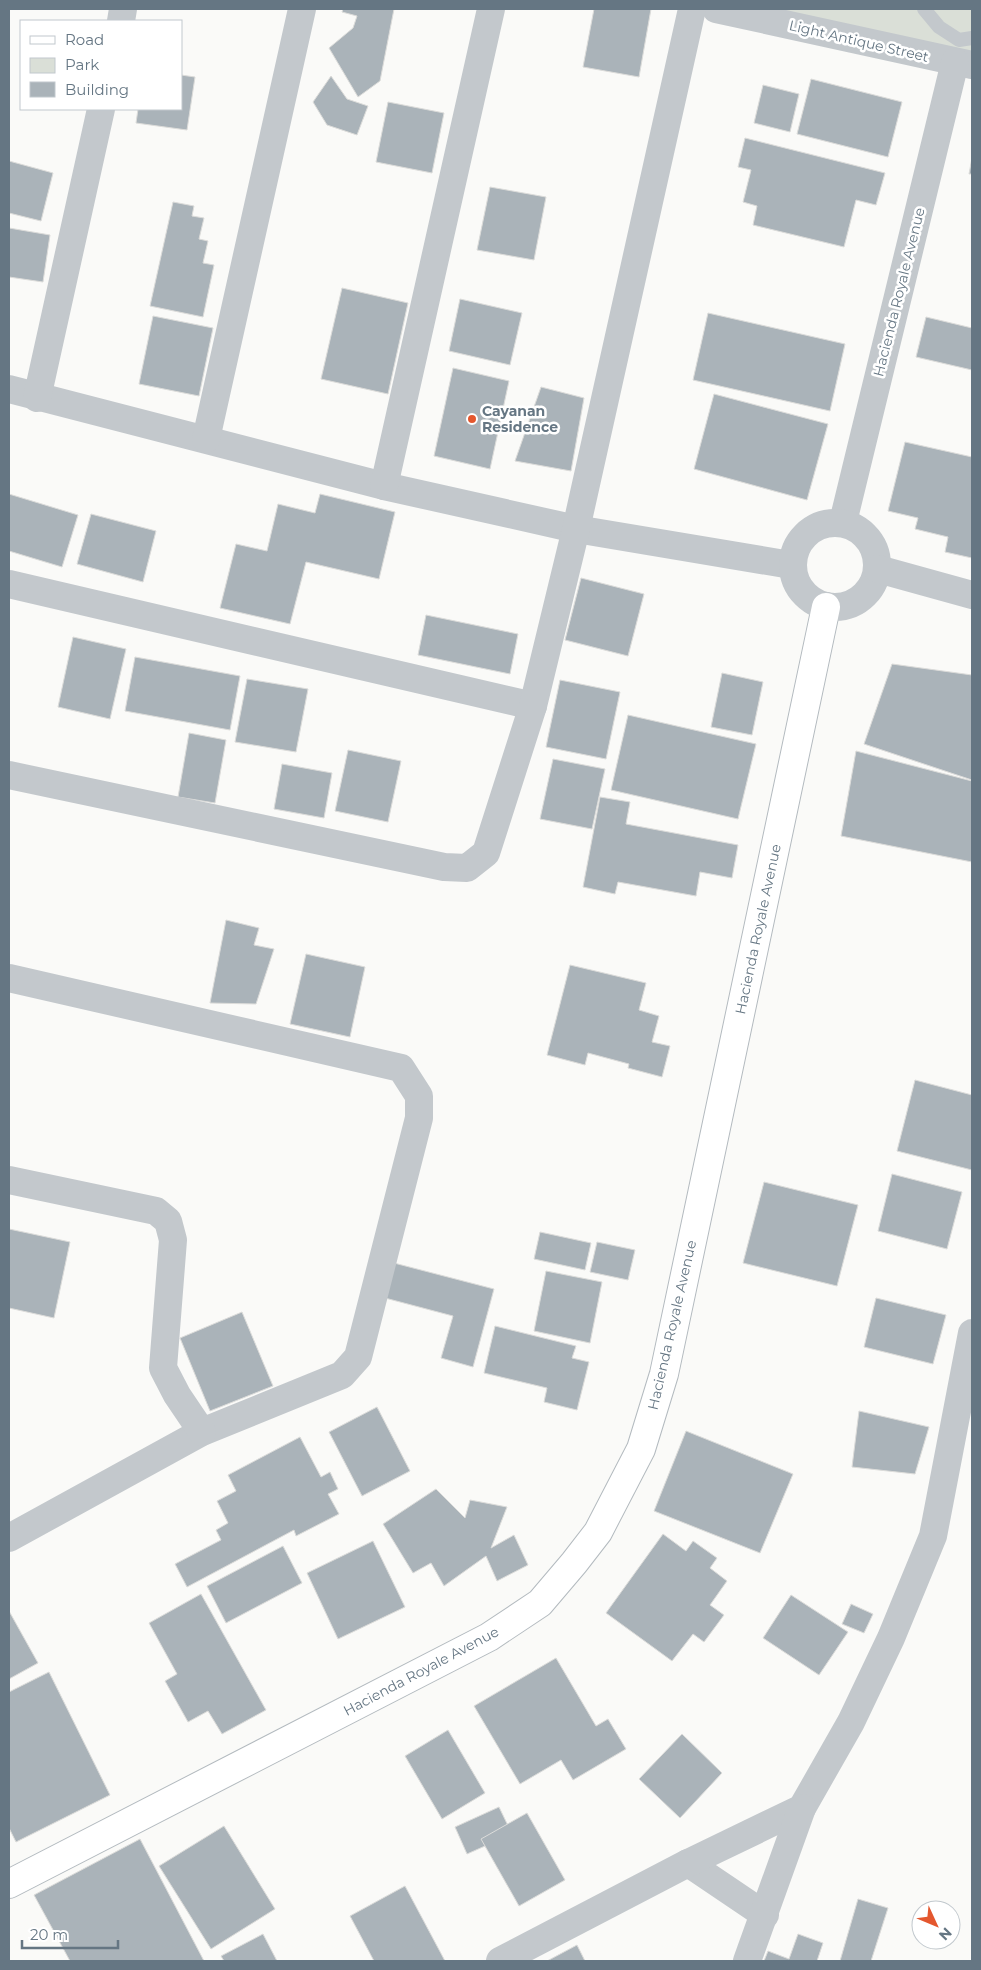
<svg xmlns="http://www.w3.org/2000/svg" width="981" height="1970" font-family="Montserrat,sans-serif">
	<rect width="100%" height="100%" fill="#fafaf8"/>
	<polygon fill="#dadfd7" points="700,9 972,9 972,69"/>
	<g fill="#aab3b9" stroke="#dcdcda">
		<polygon points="343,9 394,9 380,81 358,97 329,48 353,28 357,16 342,12"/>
		<polygon points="594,9 651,9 639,77 583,67"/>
		<polygon points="181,75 195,77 187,130 136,123 138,109 181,109"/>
		<polygon points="331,76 347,99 368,106 357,135 327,125 313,102"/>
		<polygon points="811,79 902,102 888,157 797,134"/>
		<polygon points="763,85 799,94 790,132 754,123"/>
		<polygon points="388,102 444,113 432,173 376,162"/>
		<polygon points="745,138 885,173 876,205 856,200 844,247 753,225 757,206 743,202 751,170 738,167"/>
		<polygon points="972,158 972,174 969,174"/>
		<polygon points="9,161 53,173 41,221 9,213"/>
		<polygon points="490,187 546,197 534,260 477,250"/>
		<polygon points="173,202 194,206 192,216 204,218 199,239 208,241 203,263 214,265 203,317 150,306"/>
		<polygon points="9,228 50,235 43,282 9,277"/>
		<polygon points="342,288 408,303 388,394 321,379"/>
		<polygon points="460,299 522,313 510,365 449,351"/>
		<polygon points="708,313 845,344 830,411 693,380"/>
		<polygon points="153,316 213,328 199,396 139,384"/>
		<polygon points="926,317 972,328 972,370 916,357"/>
		<polygon points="453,368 509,381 490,469 434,456"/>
		<polygon points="541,387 584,398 571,471 515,461"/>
		<polygon points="714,394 828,424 807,500 694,469"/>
		<polygon points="905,442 972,457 972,558 945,552 948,537 915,529 918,518 888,511"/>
		<polygon points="9,494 78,515 62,567 9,551"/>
		<polygon points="320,494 395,512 379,579 306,562 290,624 220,608 236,544 267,551 278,504 315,513"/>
		<polygon points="91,514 156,531 143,582 77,564"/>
		<polygon points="581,578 644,594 628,656 565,640"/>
		<polygon points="426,615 518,634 510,674 418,655"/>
		<polygon points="73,637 126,649 110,719 58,707"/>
		<polygon points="135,657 240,676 230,730 125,711"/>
		<polygon points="892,664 972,675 972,780 864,744"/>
		<polygon points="722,673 763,682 752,735 711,727"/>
		<polygon points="247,679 308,689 296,752 235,742"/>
		<polygon points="560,680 620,692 606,759 546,747"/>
		<polygon points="628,715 756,744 738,819 611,790"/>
		<polygon points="189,733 226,740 215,803 178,797"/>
		<polygon points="348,750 401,761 388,822 335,811"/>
		<polygon points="856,751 972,781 972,862 841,836"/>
		<polygon points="553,759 605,769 592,829 540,819"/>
		<polygon points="282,764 332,773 324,818 274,809"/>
		<polygon points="600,797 630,802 626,824 738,845 732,878 700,872 696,896 618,882 615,894 583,887"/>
		<polygon points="226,920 259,928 254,945 274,949 256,1004 210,1003"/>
		<polygon points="306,954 365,967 350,1037 290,1024"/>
		<polygon points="570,965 646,983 639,1010 659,1016 652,1042 670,1046 662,1077 628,1068 629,1064 588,1053 585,1065 547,1055"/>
		<polygon points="915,1080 972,1095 972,1170 897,1151"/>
		<polygon points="892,1174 962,1192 947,1249 878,1231"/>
		<polygon points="764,1182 858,1205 837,1286 743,1263"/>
		<polygon points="9,1229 70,1242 54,1318 9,1308"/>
		<polygon points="540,1232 591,1243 585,1270 534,1259"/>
		<polygon points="597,1242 635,1250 628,1280 590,1272"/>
		<polygon points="394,1263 494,1289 473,1367 441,1358 453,1316 385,1298"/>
		<polygon points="546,1271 602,1282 590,1343 534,1331"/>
		<polygon points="876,1298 946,1315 933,1364 864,1347"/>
		<polygon points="242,1312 273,1386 210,1411 180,1338"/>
		<polygon points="495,1326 576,1346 572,1358 589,1362 577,1410 544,1402 547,1388 484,1373"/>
		<polygon points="377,1407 410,1471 362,1496 329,1432"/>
		<polygon points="859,1411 929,1427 915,1474 852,1467"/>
		<polygon points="686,1431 793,1474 760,1553 654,1511"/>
		<polygon points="300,1437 321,1477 330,1472 338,1489 328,1494 339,1514 296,1536 294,1530 187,1587 175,1564 221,1540 216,1530 228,1523 217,1501 236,1491 228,1475"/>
		<polygon points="436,1489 465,1518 470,1500 507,1507 491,1548 514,1535 528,1565 497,1581 486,1556 444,1586 431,1563 413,1573 383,1524"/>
		<polygon points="663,1534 686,1551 693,1541 717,1558 710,1568 727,1581 710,1605 724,1615 704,1642 693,1634 672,1661 606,1613"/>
		<polygon points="373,1541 405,1607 338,1639 307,1573"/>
		<polygon points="283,1546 302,1583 226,1623 207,1586"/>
		<polygon points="201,1594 266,1710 222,1734 208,1711 188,1722 165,1681 177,1674 149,1623"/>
		<polygon points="791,1595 848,1632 819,1675 763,1638"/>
		<polygon points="851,1604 873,1614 864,1633 842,1624"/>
		<polygon points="9,1611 38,1663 9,1679"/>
		<polygon points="556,1658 596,1726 608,1719 626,1749 573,1780 561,1760 520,1784 474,1706"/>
		<polygon points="49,1672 110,1795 16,1842 9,1828 9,1692"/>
		<polygon points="448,1730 485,1793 442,1819 405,1756"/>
		<polygon points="682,1734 722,1773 680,1818 639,1779"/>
		<polygon points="499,1807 512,1834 467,1854 455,1827"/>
		<polygon points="527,1813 565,1880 519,1906 481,1839"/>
		<polygon points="224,1826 275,1909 211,1949 159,1866"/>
		<polygon points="140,1839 204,1961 70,1961 34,1895"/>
		<polygon points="405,1886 445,1961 374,1961 350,1916"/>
		<polygon points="858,1899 888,1908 871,1961 840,1961"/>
		<polygon points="263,1934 277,1961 224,1961 221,1956"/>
		<polygon points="798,1934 823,1943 817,1961 764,1961 768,1951 789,1959"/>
		<polygon points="577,1945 585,1961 547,1961"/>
	</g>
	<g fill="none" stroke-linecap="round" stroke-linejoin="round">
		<g stroke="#b3babf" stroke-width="30">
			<polyline id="secondary" points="9,1884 489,1637 540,1603 574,1563 598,1532 641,1449 664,1374 826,607"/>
		</g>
		<polyline stroke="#c3c8cc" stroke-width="14" points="924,9 939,27 959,40 972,38"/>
		<g stroke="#c3c8cc" stroke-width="28">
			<polyline points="716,9 972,65"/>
			<polyline points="121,21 123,9"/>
			<polyline points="9,389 384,486 576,529 791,565"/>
			<polyline points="37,398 101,109"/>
			<polyline points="206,439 302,9"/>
			<polyline points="384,486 491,9"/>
			<polyline points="843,522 955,62"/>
			<circle cx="835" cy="565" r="42"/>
			<polyline points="878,569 972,595"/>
			<polyline points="9,584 533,706"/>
			<polyline points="9,775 444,867 467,868 486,853 533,706 576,529 692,9"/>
			<polyline points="9,978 401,1068 419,1096 419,1118 358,1357 342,1375 202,1432 9,1538"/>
			<polyline points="9,1180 156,1211 168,1221 173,1240 163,1368 177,1395 202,1432"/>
			<polyline points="688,1863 765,1915"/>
			<polyline points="500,1961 688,1863 802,1808 851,1722 891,1638 933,1536 972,1333"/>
			<polyline points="747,1961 802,1808"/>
		</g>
		<use href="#secondary" stroke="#fff" stroke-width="28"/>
	</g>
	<circle fill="#e4572e" stroke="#fff" stroke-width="2" cx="472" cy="419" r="5"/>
	<g text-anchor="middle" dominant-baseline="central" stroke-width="5" stroke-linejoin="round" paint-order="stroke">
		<g font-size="14" fill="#657683" stroke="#fff">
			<text transform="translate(859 41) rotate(13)">Light Antique Street</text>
			<text transform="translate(899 292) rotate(-76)">Hacienda Royale Avenue</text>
			<text transform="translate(758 929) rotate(-78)">Hacienda Royale Avenue</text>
			<text transform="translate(672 1325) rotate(-77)">Hacienda Royale Avenue</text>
			<text transform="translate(421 1671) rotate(-28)">Hacienda Royale Avenue</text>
		</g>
		<g font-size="14" font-weight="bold" fill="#657683" stroke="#fff" text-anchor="start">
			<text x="482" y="411">Cayanan<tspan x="482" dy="16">Residence</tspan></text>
		</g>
	</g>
	<rect width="981" height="1970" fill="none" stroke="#657683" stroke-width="20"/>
	<rect x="20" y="20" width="162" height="90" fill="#ffffff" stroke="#c1c8cd"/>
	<rect x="30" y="36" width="25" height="8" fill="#ffffff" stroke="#c1c8cd"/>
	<text x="65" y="45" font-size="15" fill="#657683">Road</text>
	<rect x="30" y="58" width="25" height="15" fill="#dadfd7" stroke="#c1c8cd"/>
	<text x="65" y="70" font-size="15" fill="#657683">Park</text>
	<rect x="30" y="82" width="25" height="15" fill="#aab3b9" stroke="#c1c8cd"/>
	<text x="65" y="95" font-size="15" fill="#657683">Building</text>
	<g transform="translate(936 1925) rotate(134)"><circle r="24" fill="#ffffff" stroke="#c1c8cd"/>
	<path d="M0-4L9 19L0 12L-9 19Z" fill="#e4572e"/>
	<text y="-8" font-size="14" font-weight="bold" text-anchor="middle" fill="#657683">N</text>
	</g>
	<path d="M22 1940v8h96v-8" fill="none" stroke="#657683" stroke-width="2.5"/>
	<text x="30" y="1940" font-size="15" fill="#657683" stroke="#ffffff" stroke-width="4" paint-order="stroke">20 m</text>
</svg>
